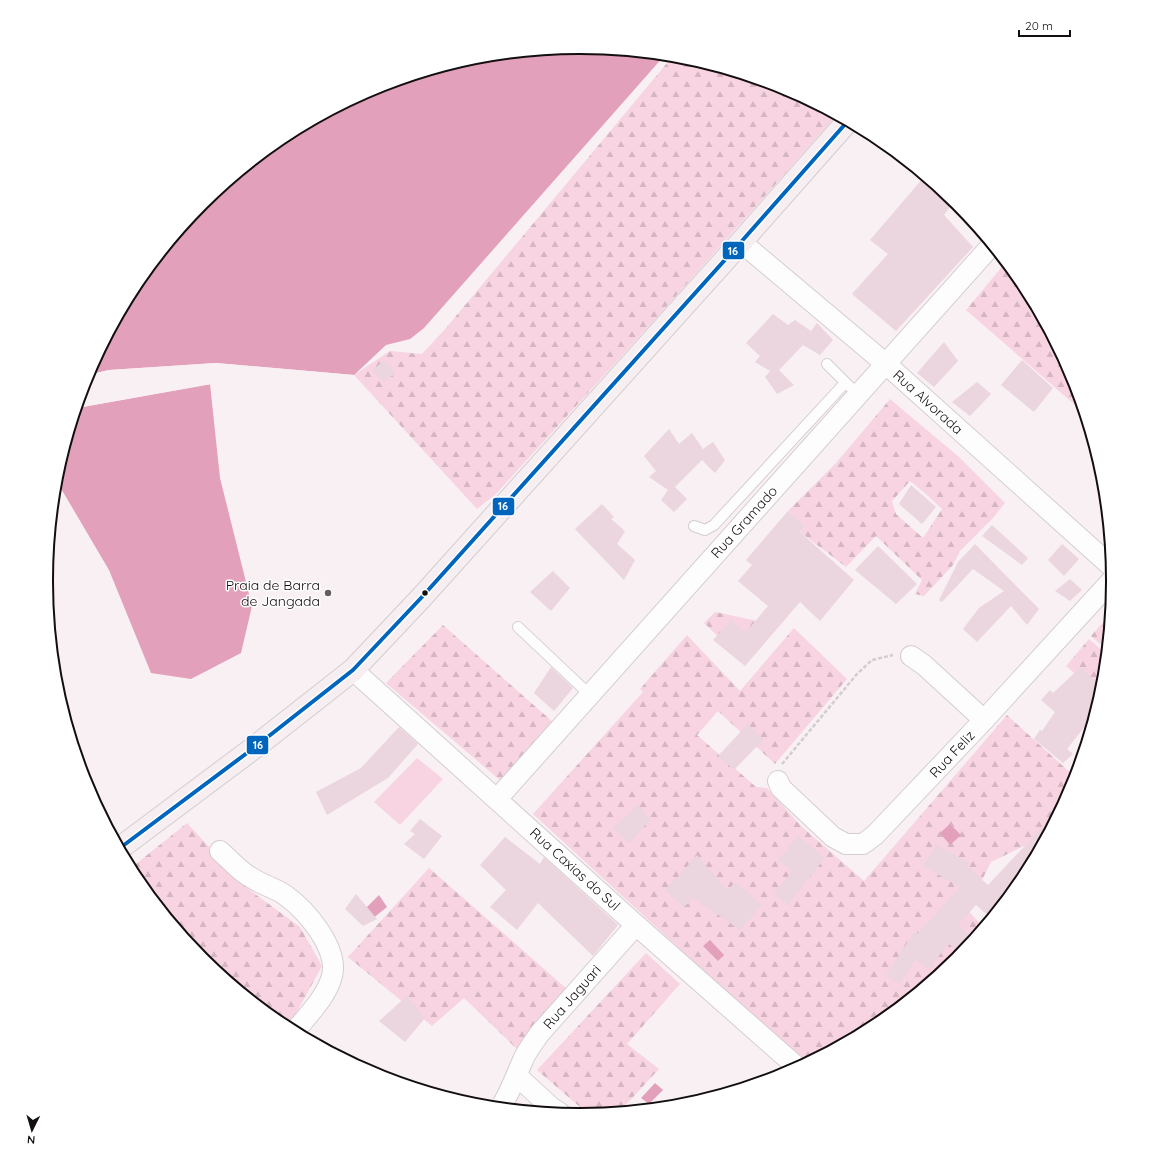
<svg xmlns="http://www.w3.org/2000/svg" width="1159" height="1162" font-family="Quicksand,sans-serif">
	<defs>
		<pattern id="forest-firs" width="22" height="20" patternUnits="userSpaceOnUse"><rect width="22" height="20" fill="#f8d4e2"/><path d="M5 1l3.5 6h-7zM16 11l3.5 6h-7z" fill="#d4b5c1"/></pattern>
	</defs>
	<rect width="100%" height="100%" fill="#f9f0f3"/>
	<polygon fill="#f8d4e2" points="417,758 443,779 400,825 374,802"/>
	<g fill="url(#forest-firs)" fill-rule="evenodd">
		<polygon points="672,57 684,58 784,88 836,116 658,316 496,494 477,509 354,375 390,351 422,354 446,328"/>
		<polygon points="1005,263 1023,285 1072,377 1083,412 966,310"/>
		<path d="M 890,399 L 959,457 L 1005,503 L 993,518 L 960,551 L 953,565 L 924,596 L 915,594 L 922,580 L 876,536 L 846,567 L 800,532 L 805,526 L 788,511 L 836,463 ZM 910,481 L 927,495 L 942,509 L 923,538 L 896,514 L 892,501 Z"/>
		<polygon points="715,612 758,621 743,645 723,641 704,623"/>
		<polygon points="1110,614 1106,649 1091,636"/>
		<polygon points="443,625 554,723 501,781 386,683"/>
		<polygon points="794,628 847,679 775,764 718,711 697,735 756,787 767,788 801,826 864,881 1007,715 1075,777 1072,785 1036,853 1026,845 991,862 974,896 964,906 983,927 957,958 876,1025 804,1063 533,814 643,692 640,689 687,635 740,691"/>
		<polygon points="1089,639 1106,654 1103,685 1100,695 1066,666"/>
		<polygon points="187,823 247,888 300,927 322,966 293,1019 287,1026 202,958 136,877 131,868"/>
		<polygon points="429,868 568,990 520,1052 464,998 432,1026 348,957"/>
		<polygon points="646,953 680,984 627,1044 659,1069 621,1110 588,1114 537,1070"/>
	</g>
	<g fill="#e2a0bb">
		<polygon points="580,48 664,56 424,328 410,339 386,345 354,375 216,363 109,370 88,375 136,284 202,204 283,137 376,88 476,58"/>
		<polygon points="210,384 220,478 252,606 241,653 191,679 151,673 109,570 56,480 77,408"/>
		<polygon points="950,824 961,835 950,845 940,833"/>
		<polygon points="379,895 387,907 372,919 364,910"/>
		<polygon points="710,940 724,955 718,961 703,946"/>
		<polygon points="655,1083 663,1090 649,1104 641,1098"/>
	</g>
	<g fill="#f9f0f3">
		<polygon points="216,363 354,375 341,375 216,365 110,372 87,377 88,375 109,370"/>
		<polygon points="209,382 212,384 77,408 78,406"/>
	</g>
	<g fill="#ebd5de">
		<polygon points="924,177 954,201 944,215 973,247 896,331 852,294 888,254 870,240"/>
		<polygon points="773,314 788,325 795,320 811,331 817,323 833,340 820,355 803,345 779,370 794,385 777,394 765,377 770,371 755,362 760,356 746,343"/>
		<polygon points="944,342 958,361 934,387 917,373"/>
		<polygon points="1022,360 1053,388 1034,412 1001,385"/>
		<polygon points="384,361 396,373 383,382 372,370"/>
		<polygon points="977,382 991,394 970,416 952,402"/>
		<polygon points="669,429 679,444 692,433 703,449 713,442 725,460 715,473 702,460 675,487 687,499 674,512 661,500 668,490 649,477 656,471 644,456"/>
		<polygon points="911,485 936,507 922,524 899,504"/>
		<polygon points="602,504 614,517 611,519 625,531 617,544 635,560 624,580 575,529"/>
		<polygon points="788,511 805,526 800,532 854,580 820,621 800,602 745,666 713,640 731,620 746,632 768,606 738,581 752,565 746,560"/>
		<polygon points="992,525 1028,558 1022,565 982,536"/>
		<polygon points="975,544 1039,609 1027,625 1011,606 977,642 963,629 979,608 1004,591 973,569 942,602 939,600 958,562"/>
		<polygon points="1062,544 1079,559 1064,576 1048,560"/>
		<polygon points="878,546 917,584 896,604 855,570"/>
		<polygon points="553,571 570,588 551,611 530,592"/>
		<polygon points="1070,579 1082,590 1070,601 1055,591"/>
		<polygon points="551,667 573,688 554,711 534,693"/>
		<polygon points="1081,667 1102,689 1093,716 1067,749 1073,754 1063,763 1034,739 1040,730 1042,731 1055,712 1041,700 1050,690 1053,693"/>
		<polygon points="748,724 764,739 734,770 718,756"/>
		<polygon points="399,727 418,744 388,778 327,815 316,792 361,768"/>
		<polygon points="638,805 651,819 629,843 613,828"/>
		<polygon points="420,819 442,836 424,859 404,844 415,834 410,831"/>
		<polygon points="1048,821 1052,823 1023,878 990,917 976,905 958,925 973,938 960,954 948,943 930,969 915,960 899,984 886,975 914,932 917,934 960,887 923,866 936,844 969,863 967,866 988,885"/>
		<polygon points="798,836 825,858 788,905 774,894 792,871 778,860"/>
		<polygon points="505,837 540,864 544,857 618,925 593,956 538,903 517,930 490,907 506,890 480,865"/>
		<polygon points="697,855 727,890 736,882 762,905 740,930 694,898 684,907 665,891"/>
		<polygon points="356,894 377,919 363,926 345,909"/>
		<polygon points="407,996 425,1018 405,1042 379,1021"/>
	</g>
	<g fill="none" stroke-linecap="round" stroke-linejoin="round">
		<g stroke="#d4cdd0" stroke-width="12">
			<g id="lane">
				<polyline points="827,364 850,387"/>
				<polyline points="694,526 705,530 714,525 845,383"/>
				<polyline points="518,627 590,695"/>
			</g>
		</g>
		<g stroke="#d4cdd0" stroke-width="22">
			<g id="street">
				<polyline points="741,242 886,364 1112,567"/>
				<polyline points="911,656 924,665 984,720"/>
				<polyline points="353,670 636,925 797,1067"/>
				<polyline points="778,781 781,788 833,837 846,844 863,844 875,835 984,720 1113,579"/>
				<polyline points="497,799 991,246"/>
				<path d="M 220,851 C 228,858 235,866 243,872 C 248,876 255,880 261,883 C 269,887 278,890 285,895 C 306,910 339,948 332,976 C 327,996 308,1015 295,1031"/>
				<polyline points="517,1076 552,1108 560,1113"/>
				<path d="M 501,1107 C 510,1092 516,1076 523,1060 C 527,1050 534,1042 540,1033 L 636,925"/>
			</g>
		</g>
		<g stroke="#d2ced0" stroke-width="24">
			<polyline id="primary" points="120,848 255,747 353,670 421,598 741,242 847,122"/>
		</g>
		<polyline stroke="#d1cecf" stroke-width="2.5" stroke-dasharray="4 2" stroke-linecap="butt" points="782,764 857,674 872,660 893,655"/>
		<use href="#lane" stroke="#fefdfd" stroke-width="10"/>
		<use href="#street" stroke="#fefdfd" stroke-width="20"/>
		<use href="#primary" stroke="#f6eef1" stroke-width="22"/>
		<g stroke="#fff" stroke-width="7">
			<polyline id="bus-1" points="120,848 255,747 353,670 421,598 741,242 847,122"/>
		</g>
		<use href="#bus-1" stroke="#0065bd" stroke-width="4"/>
	</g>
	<circle fill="#645d5f" stroke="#fff" stroke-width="1.5" cx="328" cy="593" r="4"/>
	<circle fill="#130e0f" stroke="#fff" stroke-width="1.5" cx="425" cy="593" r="3.5"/>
	<g text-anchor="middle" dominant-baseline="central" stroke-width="3" stroke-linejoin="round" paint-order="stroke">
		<g font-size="14" fill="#130e0f" stroke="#fff">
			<text transform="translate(928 402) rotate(42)">Rua Alvorada</text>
			<text transform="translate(744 522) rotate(-48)">Rua Gramado</text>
			<text transform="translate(952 754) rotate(-47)">Rua Feliz</text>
			<text transform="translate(575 869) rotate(42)">Rua Caxias do Sul</text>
			<text transform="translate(572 997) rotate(-49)">Rua Jaguari</text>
		</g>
		<g font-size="14" fill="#130e0f" stroke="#fff" text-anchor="end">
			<text x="320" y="585">Praia de Barra<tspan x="320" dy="16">de Jangada</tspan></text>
		</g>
	</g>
	<path d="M0 0H1159V1162H0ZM579 54H580A526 526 0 0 1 1106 580V582A526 526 0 0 1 580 1108H579A526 526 0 0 1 53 582V580A526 526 0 0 1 579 54Z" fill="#fff" fill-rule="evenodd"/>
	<path fill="none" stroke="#130e0f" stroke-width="2" d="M579 54H580A526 526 0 0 1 1106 580V582A526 526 0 0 1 580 1108H579A526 526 0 0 1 53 582V580A526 526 0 0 1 579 54Z"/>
	<g stroke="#fff" stroke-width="1.5">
		<rect x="722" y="241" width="23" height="19" rx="4" fill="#0065bd"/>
		<rect x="492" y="497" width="23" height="19" rx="4" fill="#0065bd"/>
		<rect x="246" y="735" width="23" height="20" rx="4" fill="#0065bd"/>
	</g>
	<g font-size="11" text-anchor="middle" font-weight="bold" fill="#fff">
		<text x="733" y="255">16</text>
		<text x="503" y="510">16</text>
		<text x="258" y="749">16</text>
	</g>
	<g transform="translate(32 1130) rotate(185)" stroke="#ffffff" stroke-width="3" paint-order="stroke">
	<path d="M0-3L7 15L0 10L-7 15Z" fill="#130e0f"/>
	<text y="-6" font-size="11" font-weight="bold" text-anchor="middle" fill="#130e0f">N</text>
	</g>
	<path d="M1019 30v6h51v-6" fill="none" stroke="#130e0f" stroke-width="2"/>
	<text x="1025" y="30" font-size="12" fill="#130e0f" stroke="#ffffff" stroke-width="3" paint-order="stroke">20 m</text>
</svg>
